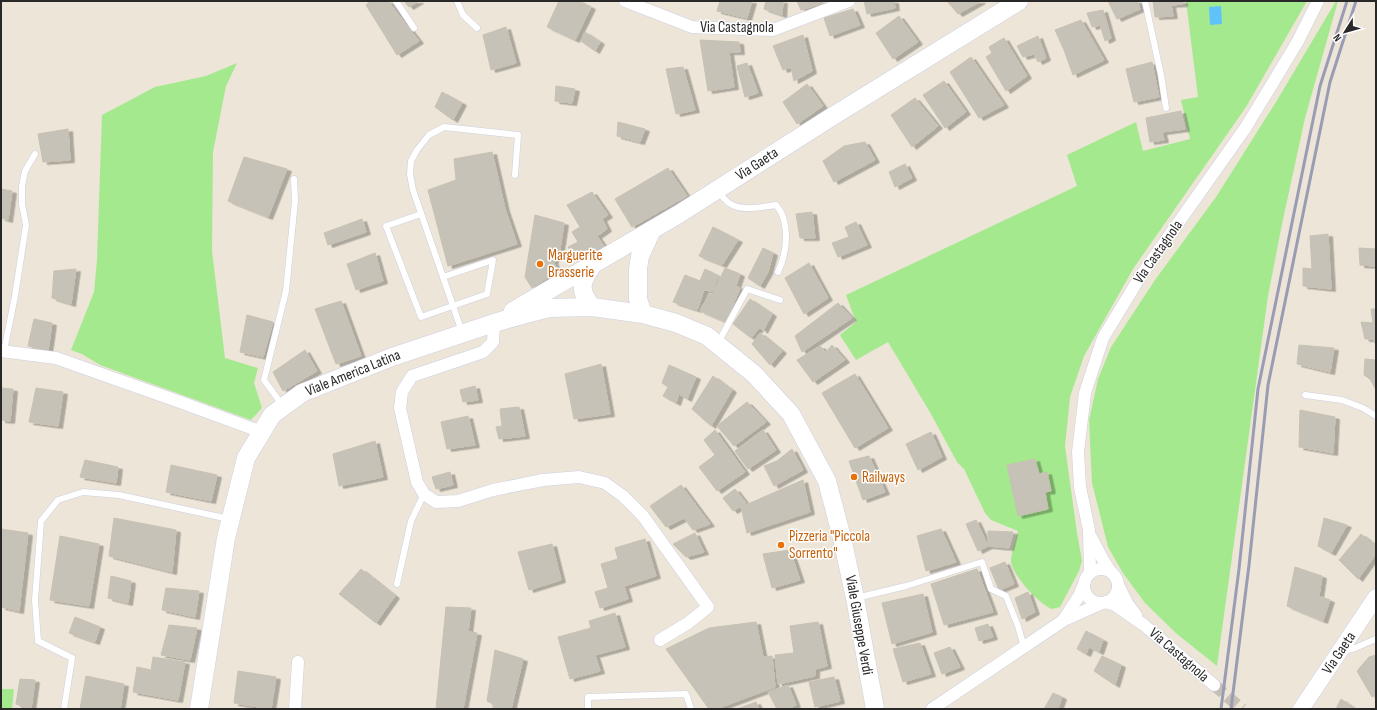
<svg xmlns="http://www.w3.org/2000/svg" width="1377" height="710" font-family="'Sofia Sans Condensed',sans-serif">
	<defs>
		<filter id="shadow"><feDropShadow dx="4.5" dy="2.5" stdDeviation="0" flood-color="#0004"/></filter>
	</defs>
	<rect width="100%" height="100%" fill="#ece5d8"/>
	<g fill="#a5e98e">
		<path d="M 1186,1 L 1307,1 L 1246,107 L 1133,269 L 1084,356 L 1070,397 L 1065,446 L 1077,533 L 1082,561 L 1079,571 L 1060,607 L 1052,609 C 1039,604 1012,575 1011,561 C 1011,553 1016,539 1018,531 L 991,520 L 985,513 L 964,469 L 957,462 L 931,414 L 888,342 L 856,360 L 840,335 L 856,322 L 846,295 L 1077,186 L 1067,155 L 1136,122 L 1143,151 L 1190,139 L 1181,100 L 1198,97 Z"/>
		<polygon points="1336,1 1338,1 1305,118 1282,224 1268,296 1217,666 1177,634 1145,603 1123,573 1108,547 1092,483 1089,420 1098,379 1111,347 1155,280 1216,197 1276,102"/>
		<polygon points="237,63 226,86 213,152 212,251 225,358 258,368 254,383 262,408 251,420 100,365 82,354 71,350 94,292 97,260 102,115 155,87 206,76"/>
		<polygon points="1,689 14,689 12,709 1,709"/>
	</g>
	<polygon fill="#5fc2f9" points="1221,6 1222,24 1210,25 1209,7"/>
	<g fill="#c7c2b8" stroke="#c7c1b2" filter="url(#shadow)">
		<polygon points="370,1 388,1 419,41 397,55 366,5"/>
		<polygon points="404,1 419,1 409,7"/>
		<polygon points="559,1 579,1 591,7 575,40 547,27"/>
		<polygon points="720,1 752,1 747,18 717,11"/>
		<polygon points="766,1 783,1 782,15 764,9"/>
		<polygon points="797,1 822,1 823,3 801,10"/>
		<polygon points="864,1 894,1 895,8 867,14"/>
		<polygon points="947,1 981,1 958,14"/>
		<polygon points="1108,1 1137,1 1140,9 1117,19"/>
		<polygon points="1153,1 1183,1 1183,4 1171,5 1173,16 1155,17"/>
		<polygon points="853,9 860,25 830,36 824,18"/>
		<polygon points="1103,10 1111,38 1105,41 1100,25 1092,27 1087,13"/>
		<polygon points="899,16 918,42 893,59 876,33"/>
		<polygon points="1081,20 1104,60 1073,75 1064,50 1055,30"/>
		<polygon points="506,27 516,63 491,70 483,35"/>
		<polygon points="585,32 600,42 595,51 581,41"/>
		<polygon points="803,35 812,71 794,81 791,67 783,70 773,46"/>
		<polygon points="1038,36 1046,58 1038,62 1034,54 1023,57 1017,46"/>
		<polygon points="1004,38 1027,76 1006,91 986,57 992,53 989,47"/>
		<polygon points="700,40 739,42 740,52 729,52 734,87 708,91"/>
		<polygon points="971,57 1004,105 979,118 950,72"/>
		<polygon points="1152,62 1159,97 1134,102 1126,69"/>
		<polygon points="747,63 758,93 745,97 737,66"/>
		<polygon points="683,67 695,110 676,114 666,69"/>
		<polygon points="944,81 966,112 945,128 923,95"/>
		<polygon points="807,84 823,106 797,124 783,102"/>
		<polygon points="556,86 575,89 572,103 555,101"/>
		<polygon points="442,92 462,103 453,120 435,107"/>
		<polygon points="915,98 938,126 912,147 891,115"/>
		<polygon points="1181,111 1185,129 1162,132 1164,140 1150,142 1146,118"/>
		<polygon points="618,122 645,129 640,142 617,136"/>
		<polygon points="68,129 70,160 43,162 38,134"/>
		<polygon points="865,142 875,160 834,182 823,161 844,146"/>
		<polygon points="492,152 505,209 517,244 448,266 428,190 456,180 454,159"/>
		<polygon points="244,157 287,169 268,217 228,201"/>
		<polygon points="905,164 912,178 895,187 889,172"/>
		<polygon points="668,168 687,196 632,227 615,199"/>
		<polygon points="1,189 12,191 8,220 1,218"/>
		<polygon points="592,192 608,215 602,219 607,229 597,236 605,248 579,264 568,247 578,242 572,232 580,227 567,205"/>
		<polygon points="812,212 815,238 800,238 796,214"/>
		<polygon points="535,215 564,223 559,255 553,261 558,271 532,288 525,277"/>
		<polygon points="362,219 366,232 328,245 324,233"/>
		<polygon points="856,222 867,245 838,257 832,243 849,237 845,227"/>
		<polygon points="713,227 738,240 722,265 699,256"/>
		<polygon points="1328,234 1331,289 1303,286 1303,268 1312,269 1310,236"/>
		<polygon points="763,248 773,253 768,272 760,286 748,278"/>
		<polygon points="1359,248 1376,249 1376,266 1360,265"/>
		<polygon points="375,253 383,281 356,290 347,264"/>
		<polygon points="809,263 828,298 804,314 785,278"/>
		<polygon points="725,268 740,274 736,286 740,288 726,322 700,311 709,294 712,295"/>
		<polygon points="76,269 71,304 52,298 54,271"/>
		<polygon points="705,269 719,276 712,291 704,290 697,310 673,302 685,275 700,281"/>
		<polygon points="750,299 772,314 763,331 760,327 751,338 733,324"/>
		<polygon points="341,301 361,356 336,364 315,309"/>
		<polygon points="838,303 852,318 802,352 795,336"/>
		<polygon points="1371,309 1376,309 1376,348 1374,339 1365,339 1361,322 1373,323"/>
		<polygon points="247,315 273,322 263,357 240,352"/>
		<polygon points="34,319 52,323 48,351 28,346"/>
		<polygon points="760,333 782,351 770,365 752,344"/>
		<polygon points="832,345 845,360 813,382 797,360 820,346 826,352"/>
		<polygon points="1299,345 1334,348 1330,372 1297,364"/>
		<polygon points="305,350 317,371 283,391 273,372"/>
		<polygon points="1365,359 1376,360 1376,390 1370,379 1364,375"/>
		<polygon points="601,364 610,414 574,419 565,374"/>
		<polygon points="669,365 696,377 687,399 679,394 676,403 663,396 668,387 662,383"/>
		<polygon points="855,374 888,428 855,448 822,393"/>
		<polygon points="713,376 732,390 711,426 692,409"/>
		<polygon points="475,386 478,400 463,402 460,390"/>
		<polygon points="1,388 13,389 10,421 1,420"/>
		<polygon points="36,388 63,392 58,426 29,422"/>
		<polygon points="747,402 766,422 734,446 717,426"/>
		<polygon points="519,407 525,436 499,439 496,427 502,426 500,409"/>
		<polygon points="1300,410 1335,417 1333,453 1299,447"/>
		<polygon points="468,416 475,445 447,449 441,422"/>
		<polygon points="715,430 745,472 717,491 699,467 715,455 704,440"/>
		<polygon points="763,430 776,450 748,469 735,451"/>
		<polygon points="931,432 942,457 918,470 906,444"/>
		<polygon points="375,441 383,477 339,486 333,454"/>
		<polygon points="792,449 803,470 774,486 764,466 777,461"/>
		<polygon points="869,456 885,492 863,500 849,461"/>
		<polygon points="1035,459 1039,474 1047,472 1051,491 1045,492 1048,509 1018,516 1007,465"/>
		<polygon points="85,460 118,467 116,483 80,477"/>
		<polygon points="171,465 217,475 211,501 166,492"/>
		<polygon points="450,472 453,485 436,489 432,477"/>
		<polygon points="803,480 810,512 747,533 741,507"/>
		<polygon points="681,485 710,524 693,530 684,518 666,527 650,506"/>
		<polygon points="735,489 746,503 733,511 723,498"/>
		<polygon points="114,518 176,530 172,572 109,556"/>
		<polygon points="1324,518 1347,525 1331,553 1318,546"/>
		<polygon points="976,520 988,546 978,551 966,524"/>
		<polygon points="1,529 28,533 19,611 1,607"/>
		<polygon points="941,529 956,562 926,571 917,536"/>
		<polygon points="988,531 1013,532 1009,548 988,546"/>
		<polygon points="695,533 704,552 686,557 673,544"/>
		<polygon points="1361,534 1376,546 1376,554 1358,579 1339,560"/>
		<polygon points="60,536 99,544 89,606 50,600"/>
		<polygon points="645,539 656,576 624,586 628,599 600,608 595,592 608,588 601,564 618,559 615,548"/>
		<polygon points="552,544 561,580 529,590 518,552"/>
		<polygon points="790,550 800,580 772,588 763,554"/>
		<polygon points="1005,562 1014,584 999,590 990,568"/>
		<polygon points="1295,567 1322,576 1319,596 1330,600 1323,621 1287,606"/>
		<polygon points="361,569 395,596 376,623 339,594"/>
		<polygon points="977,569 993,612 944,625 931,584"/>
		<polygon points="111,576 131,581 128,603 108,598"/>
		<polygon points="166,588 199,591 195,617 162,610"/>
		<polygon points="1028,592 1035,612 1022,619 1015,598"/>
		<polygon points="923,594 932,632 892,644 882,603"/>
		<polygon points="446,607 471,608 468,632 477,633 463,709 436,709"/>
		<polygon points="615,613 625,647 595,655 600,671 570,679 558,637 591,628 589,621"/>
		<polygon points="75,617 100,627 95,642 69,633"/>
		<polygon points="756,622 763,657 772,656 775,687 716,709 709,709 666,649 709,628"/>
		<polygon points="818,622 827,666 815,669 815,676 778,684 775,655 794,653 790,626"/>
		<polygon points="988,624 993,637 979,641 975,628"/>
		<polygon points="169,625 197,628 190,660 161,655"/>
		<polygon points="1086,631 1103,640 1099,652 1089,647 1086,654 1077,649"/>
		<polygon points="920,643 931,674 903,682 893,649"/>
		<polygon points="950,647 960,667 942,674 934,653"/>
		<polygon points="495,650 523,659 511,709 493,709 493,704 487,701"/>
		<polygon points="1376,655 1376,694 1372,697 1357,671 1369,657"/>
		<polygon points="1102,656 1121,665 1115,685 1094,671"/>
		<polygon points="153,657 185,662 178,700 133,692 137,667 151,670"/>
		<polygon points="238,671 276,677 271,709 234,703"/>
		<polygon points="86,676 124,684 120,709 80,709"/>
		<polygon points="834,677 840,701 815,707 809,682"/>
		<polygon points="20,679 35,680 31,709 16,704"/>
		<polygon points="788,685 796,705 787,709 777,709 768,692"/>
		<polygon points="1053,693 1062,697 1058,709 1044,709"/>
		<polygon points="1341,699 1355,709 1336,709"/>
		<polygon points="756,702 759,709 737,709"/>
	</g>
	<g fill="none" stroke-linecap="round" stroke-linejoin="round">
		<polyline stroke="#c5bfb5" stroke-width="12" stroke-dasharray="12 6" stroke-linecap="butt" points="1214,685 1242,709"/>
		<g stroke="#cdcfe3" stroke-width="7">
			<g id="service">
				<polyline points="396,1 414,28"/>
				<polyline points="457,1 463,15 477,28"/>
				<polyline points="1145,1 1161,75 1166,108"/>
				<path d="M 717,191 C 721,195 725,200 729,203 C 742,212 761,207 776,205 C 791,222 787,253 778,272"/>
				<polyline points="421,214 386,226 421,317 487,294 493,260 443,277"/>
				<polyline points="462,332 413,190 410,174 411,161 417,150 429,135 444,127 518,135 515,175"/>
				<polyline points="718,343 747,289 780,300"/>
				<polyline points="4,351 15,296 26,225 22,204 22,186 25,171 35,154"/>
				<polyline points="1305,395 1342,400 1363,408 1376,416"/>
				<polyline points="283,406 264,380 286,291 295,201 294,179"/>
				<polyline points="397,584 411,521 424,494"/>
				<polyline points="856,598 906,586 982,562 991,589 1006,596 1018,626 1024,647"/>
				<polyline points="1344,651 1355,648 1376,639"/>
				<polyline points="64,709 72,658 38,641 35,600 41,521 58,500 83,492 119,495 229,519"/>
				<polyline points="588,709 588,697 686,694 691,709"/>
			</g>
		</g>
		<g stroke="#cdcfe3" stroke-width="13">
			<g id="minor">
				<polyline points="625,1 692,27 773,30 849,1"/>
				<polyline points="494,323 493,342 483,352 412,376 402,392 400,408 417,482 424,494 436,502 458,501 493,490 543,480 579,477 605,483 623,496 643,516 708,607 688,623 660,640"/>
				<polyline points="1,351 56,358 183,403 262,432"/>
				<polyline points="1091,537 1103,560 1110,571"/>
				<circle cx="1101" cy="586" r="17"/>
				<polyline points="1090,573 1089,530 1080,487 1078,452 1085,393 1103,338 1140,277 1246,127 1298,41 1318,1"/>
				<polyline points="1118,585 1127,603 1136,615"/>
				<polyline points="1106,602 1115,605 1144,625 1214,685"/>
				<polyline points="1064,619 1079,596 1085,582"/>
				<polyline points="295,709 298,662"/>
				<polyline points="932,709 1064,620 1102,603"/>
			</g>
		</g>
		<g stroke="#cdcfe3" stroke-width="17">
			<polyline id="tertiary" points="1301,709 1376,597"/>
		</g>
		<g stroke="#cdcfe3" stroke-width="19">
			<g id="secondary">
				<path d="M 592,307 C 578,290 581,282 592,266"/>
				<polyline points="513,311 679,214 833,116 1019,1"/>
				<polyline points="643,314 638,299 638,269 640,256 652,230"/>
				<polyline points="199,709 226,538 246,458 272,415 302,393 392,357 494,323 522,315 549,308 592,307 643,314 676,323 707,336 754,374 791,414 827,481 842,538 855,598 875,709"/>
			</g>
		</g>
		<use href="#service" stroke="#fff" stroke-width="6"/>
		<use href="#minor" stroke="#fff" stroke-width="12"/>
		<use href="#tertiary" stroke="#fff" stroke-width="16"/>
		<use href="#secondary" stroke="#fff" stroke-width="18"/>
		<g stroke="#9a9cb4" stroke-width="3">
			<polyline points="1221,709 1239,569 1258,389 1320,86 1347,1"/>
			<polyline points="1231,709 1249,565 1268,385 1330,82 1356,1"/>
		</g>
	</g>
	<g fill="#e8710a" stroke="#fff" stroke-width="1.5">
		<circle cx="540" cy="264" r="4"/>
		<circle cx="854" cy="477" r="4"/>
		<circle cx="781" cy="545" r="4"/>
	</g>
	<g text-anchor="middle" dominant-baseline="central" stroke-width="3" stroke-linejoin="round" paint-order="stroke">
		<g font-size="15" fill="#282828" stroke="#fff">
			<text x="737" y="27">Via Castagnola</text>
			<text transform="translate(757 164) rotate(-33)">Via Gaeta</text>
			<text transform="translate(1158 252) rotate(-55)">Via Castagnola</text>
			<text transform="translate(353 373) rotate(-22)">Viale America Latina</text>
			<text transform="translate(859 625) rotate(80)">Viale Giuseppe Verdi</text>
			<text transform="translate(1339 653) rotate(-56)">Via Gaeta</text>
			<text transform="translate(1179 655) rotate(41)">Via Castagnola</text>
		</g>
		<g font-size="15" fill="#c56008" stroke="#fff" text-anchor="start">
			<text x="548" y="255">Marguerite<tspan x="548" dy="17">Brasserie</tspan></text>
			<text x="862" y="477">Railways</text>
			<text x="789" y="536">Pizzeria "Piccola<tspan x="789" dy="17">Sorrento"</tspan></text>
		</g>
	</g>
	<rect width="1377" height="710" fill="none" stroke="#282828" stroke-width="4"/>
	<g transform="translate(1345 32) rotate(233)" stroke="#ffffff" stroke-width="3" paint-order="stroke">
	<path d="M0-3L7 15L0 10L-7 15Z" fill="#282828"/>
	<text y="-6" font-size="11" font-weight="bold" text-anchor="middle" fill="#282828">N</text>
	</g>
</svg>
